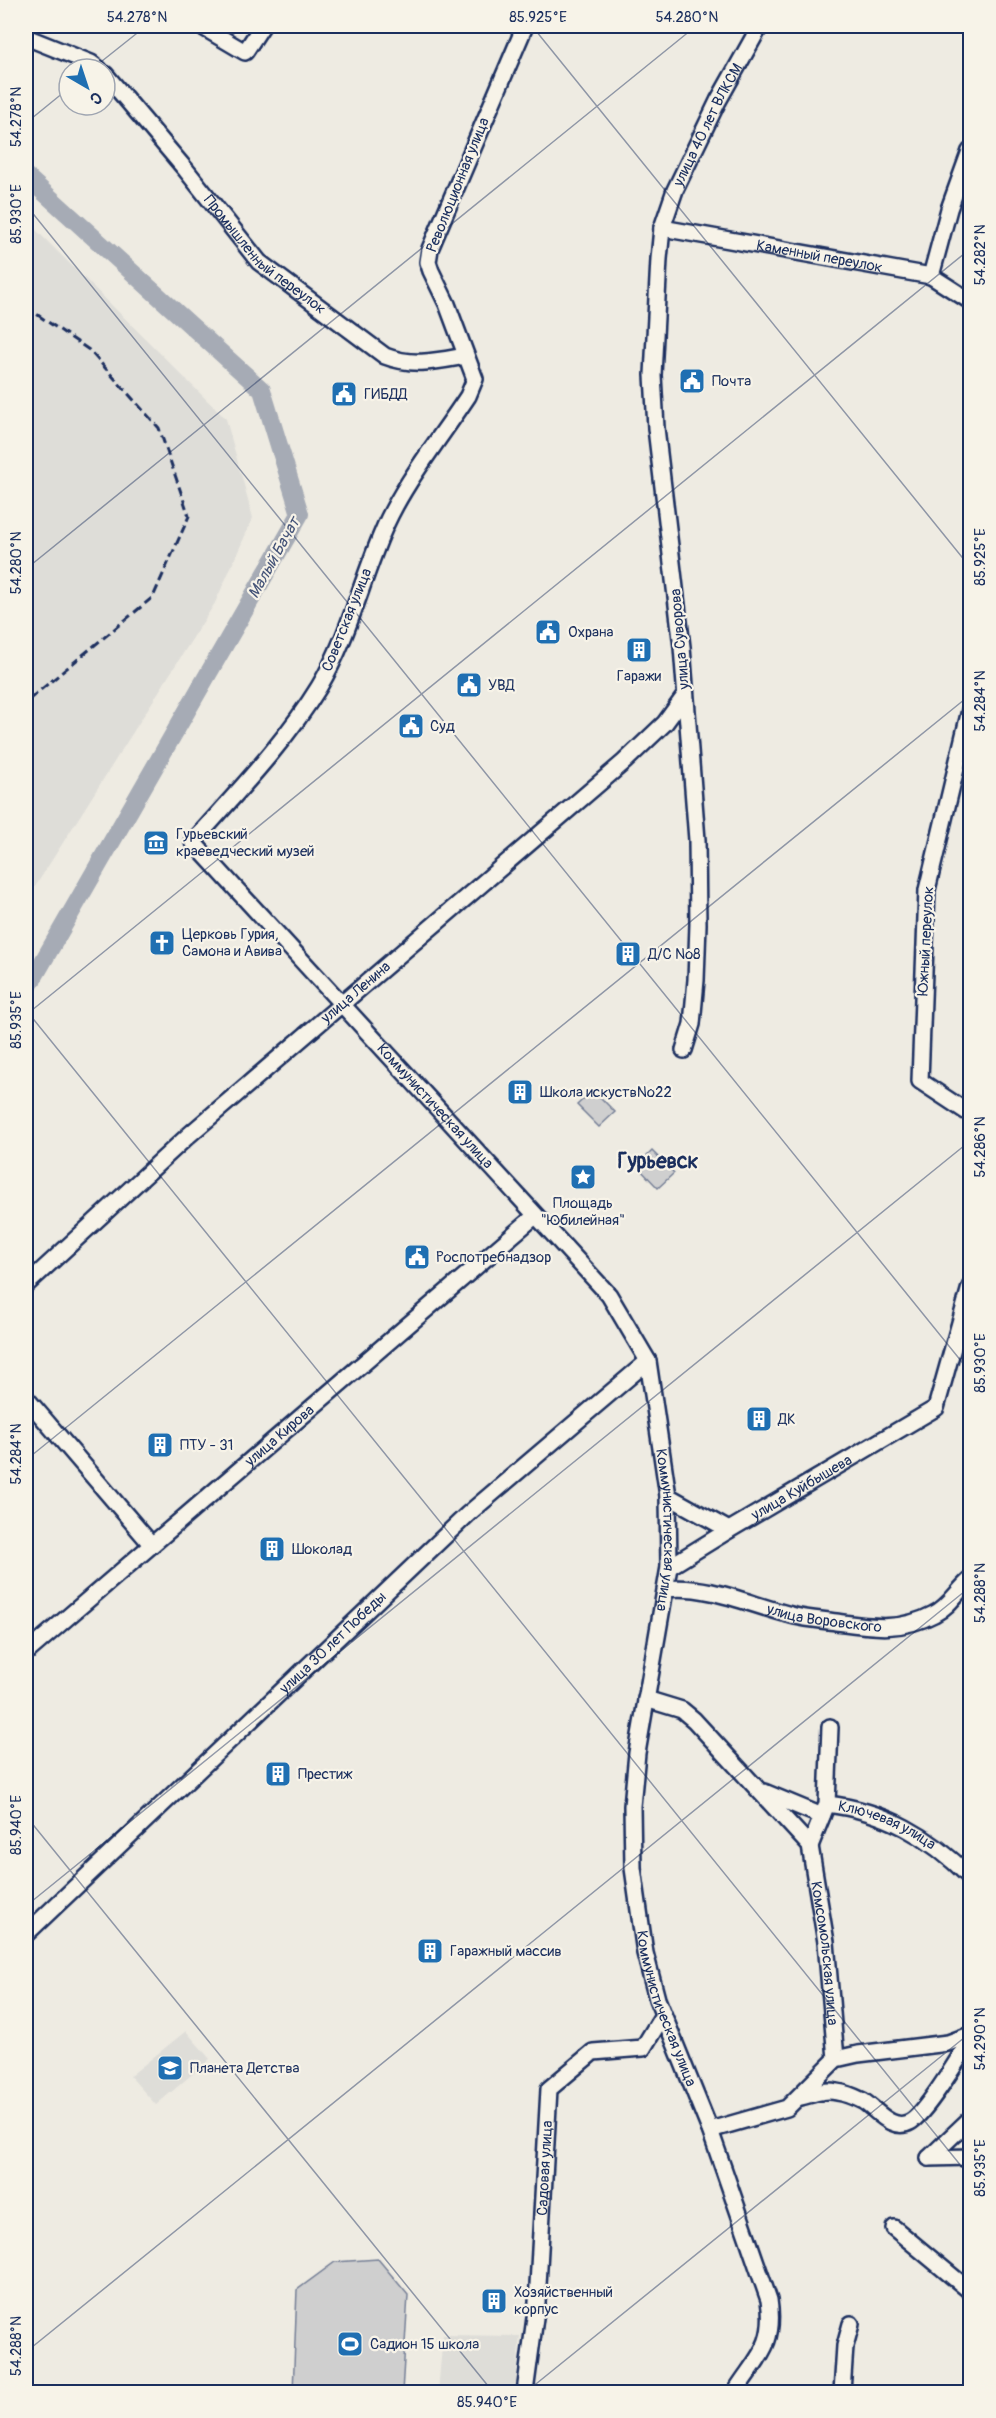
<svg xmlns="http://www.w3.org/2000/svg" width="996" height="2418" font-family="Pangolin,sans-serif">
	<rect width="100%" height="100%" fill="#eeebe2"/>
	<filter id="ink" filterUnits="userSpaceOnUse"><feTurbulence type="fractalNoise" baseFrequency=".0167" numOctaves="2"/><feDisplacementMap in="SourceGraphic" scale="12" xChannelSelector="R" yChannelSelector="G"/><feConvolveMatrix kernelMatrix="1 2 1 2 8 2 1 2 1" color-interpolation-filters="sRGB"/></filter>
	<g filter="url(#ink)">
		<g fill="#deddd8">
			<polygon points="26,220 226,419 253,518 215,603 26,901"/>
			<polygon points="186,2031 210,2059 156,2105 130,2076"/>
			<polygon points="443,2335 520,2336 515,2392 438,2392"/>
		</g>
		<g fill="#cfcfcf" stroke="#757f96" stroke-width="1.5">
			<polygon points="593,1090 615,1112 599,1127 577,1105"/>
			<polygon points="652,1151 674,1173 658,1188 637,1166"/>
			<polygon points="378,2259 408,2295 402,2392 293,2392 297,2290 335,2262"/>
		</g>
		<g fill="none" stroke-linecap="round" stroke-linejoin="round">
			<polyline stroke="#a6abb5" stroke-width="18" points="26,176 262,390 300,514 26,991"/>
			<g stroke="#1b2f5e" stroke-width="20">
				<g id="minor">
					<polyline points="201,26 245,52 262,26"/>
					<path id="s1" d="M 525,26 L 430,249 L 428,262 L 431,271 L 447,304 L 475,379 L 468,396 C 441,437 401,487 383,531 C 361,582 348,639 319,687 C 284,744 237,792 193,842 L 609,1295 L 648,1361 L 668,1496 L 669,1567 L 637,1753 L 632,1806 L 633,1868 L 645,1953 L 657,1999 L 710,2130 L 769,2300 C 776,2346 757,2357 735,2392"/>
					<polyline points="26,37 91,63 99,69"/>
					<path id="s2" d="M 105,74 L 186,170 L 259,262 L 385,356 C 413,367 437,361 465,356"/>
					<path id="s3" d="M 662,228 L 931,276 L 970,301"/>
					<polyline points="931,276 949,209 970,151"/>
					<polyline points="970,710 927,890 920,1081 970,1114"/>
					<path id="s4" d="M 684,1050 L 692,1024 L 696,980 L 698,924 L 697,840 L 682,647 L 656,428 L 653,375 L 659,259 L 662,228 L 675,190 L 718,101 L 760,26"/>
					<path id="s5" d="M 26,1285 L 189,1135 L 624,762 L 665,723 L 684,697"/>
					<polyline points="26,1398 151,1544"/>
					<path id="s6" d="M 668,1496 L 729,1530 L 936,1408 L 970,1287"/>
					<polyline points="669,1567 729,1530"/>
					<path id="s7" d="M 666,1589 C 710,1584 752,1606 795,1616 C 808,1619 822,1620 836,1622 C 872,1627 900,1632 934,1614 C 950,1606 957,1591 970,1580"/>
					<path id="s8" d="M 26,1653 L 535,1216"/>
					<path id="s9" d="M 646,1699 L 682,1710 L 694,1720 L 810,1846 L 826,1942 L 836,2059"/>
					<polyline points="764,1792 822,1816"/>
					<path id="s10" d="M 827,1804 C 886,1811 929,1836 970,1877"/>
					<polyline points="810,1846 827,1804 830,1727"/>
					<path id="s11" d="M 26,1934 L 468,1514 L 648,1361"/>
					<path d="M 801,2097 C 813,2094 824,2089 837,2092 C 846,2093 855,2097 863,2101 C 876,2109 892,2132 910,2122 C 926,2113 959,2058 970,2040"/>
					<polyline points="710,2130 787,2108 836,2059 858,2054 948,2043 970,2035"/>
					<polyline points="929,2158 970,2119"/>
					<polyline points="929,2158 970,2157"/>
					<polyline points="894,2228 970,2291"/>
					<path id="s12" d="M 525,2392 L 537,2303 L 549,2089 L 593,2052 L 643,2048 L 663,2015"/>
					<polyline points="842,2392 845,2346 851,2324"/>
				</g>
			</g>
			<use href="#minor" stroke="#f7f3e8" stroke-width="15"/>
			<polyline stroke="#1b2f5e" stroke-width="3" stroke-dasharray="9 4.5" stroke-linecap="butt" points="26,307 89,350 159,428 189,516 153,597 26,702"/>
		</g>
	</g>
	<path fill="none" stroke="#1b2f5e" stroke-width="1.5" stroke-opacity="0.45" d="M 532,26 L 970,567M 92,69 L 146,26M 26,123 L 69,88M 26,205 L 970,1372M 26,569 L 696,26M 26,1010 L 970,2177M 26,1015 L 970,249M 26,1460 L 970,695M 26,1816 L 493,2392M 26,1906 L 970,1141M 26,2352 L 970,1587M 526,2392 L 970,2033"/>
	<defs>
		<g id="civic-square" transform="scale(1.35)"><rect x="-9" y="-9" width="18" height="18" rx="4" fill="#1f6fb2" stroke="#f7f3e8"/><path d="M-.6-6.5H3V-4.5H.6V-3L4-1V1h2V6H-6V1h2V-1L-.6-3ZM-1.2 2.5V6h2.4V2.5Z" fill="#fff"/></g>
		<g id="building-square" transform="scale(1.35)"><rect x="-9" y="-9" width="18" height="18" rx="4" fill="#1f6fb2" stroke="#f7f3e8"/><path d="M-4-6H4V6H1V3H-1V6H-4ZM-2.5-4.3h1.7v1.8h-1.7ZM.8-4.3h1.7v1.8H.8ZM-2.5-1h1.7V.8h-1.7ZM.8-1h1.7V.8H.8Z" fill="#fff"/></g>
		<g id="museum-square" transform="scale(1.35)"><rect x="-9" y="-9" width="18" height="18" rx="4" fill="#1f6fb2" stroke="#f7f3e8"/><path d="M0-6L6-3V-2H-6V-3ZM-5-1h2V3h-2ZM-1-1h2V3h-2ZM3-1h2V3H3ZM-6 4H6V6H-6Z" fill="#fff"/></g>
		<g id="church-square" transform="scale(1.35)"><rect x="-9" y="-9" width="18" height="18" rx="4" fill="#1f6fb2" stroke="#f7f3e8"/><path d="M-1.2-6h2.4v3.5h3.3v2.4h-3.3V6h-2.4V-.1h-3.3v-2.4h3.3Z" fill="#fff"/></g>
		<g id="sight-square" transform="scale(1.35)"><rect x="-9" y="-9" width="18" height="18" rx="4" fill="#1f6fb2" stroke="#f7f3e8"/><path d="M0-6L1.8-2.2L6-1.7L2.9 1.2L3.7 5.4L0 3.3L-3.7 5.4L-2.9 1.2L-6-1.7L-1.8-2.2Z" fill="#fff"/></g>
		<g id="school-square" transform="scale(1.35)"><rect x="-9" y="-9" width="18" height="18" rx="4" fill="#1f6fb2" stroke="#f7f3e8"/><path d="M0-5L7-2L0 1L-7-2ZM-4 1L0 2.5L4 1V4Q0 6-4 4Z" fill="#fff"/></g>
		<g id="stadium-square" transform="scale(1.35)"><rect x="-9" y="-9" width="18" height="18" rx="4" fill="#1f6fb2" stroke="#f7f3e8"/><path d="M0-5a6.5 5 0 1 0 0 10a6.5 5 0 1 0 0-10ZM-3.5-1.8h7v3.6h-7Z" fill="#fff"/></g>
	</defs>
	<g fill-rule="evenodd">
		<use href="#civic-square" x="692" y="381"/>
		<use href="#civic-square" x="344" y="394"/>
		<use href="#civic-square" x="548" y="632"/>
		<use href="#building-square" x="639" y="650"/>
		<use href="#civic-square" x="469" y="685"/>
		<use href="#civic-square" x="411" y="726"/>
		<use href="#museum-square" x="156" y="843"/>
		<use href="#church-square" x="162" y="943"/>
		<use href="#building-square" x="628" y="954"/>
		<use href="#building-square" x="520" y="1092"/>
		<use href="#sight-square" x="583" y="1177"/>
		<use href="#civic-square" x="417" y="1257"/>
		<use href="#building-square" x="759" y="1419"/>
		<use href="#building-square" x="160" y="1445"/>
		<use href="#building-square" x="272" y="1549"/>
		<use href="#building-square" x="278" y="1774"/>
		<use href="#building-square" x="430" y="1951"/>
		<use href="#school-square" x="170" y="2068"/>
		<use href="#building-square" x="494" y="2301"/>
		<use href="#stadium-square" x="350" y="2344"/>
	</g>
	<g text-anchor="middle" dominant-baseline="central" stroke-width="4.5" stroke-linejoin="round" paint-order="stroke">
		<g font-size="15" fill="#1b2f5e" stroke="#f7f3e8">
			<text stroke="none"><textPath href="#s4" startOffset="939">улица 40 лет ВЛКСМ</textPath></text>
			<text transform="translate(458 185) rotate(-68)">Революционная улица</text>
			<text stroke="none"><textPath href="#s2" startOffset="242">Промышленный переулок</textPath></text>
			<text stroke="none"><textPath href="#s3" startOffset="160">Каменный переулок</textPath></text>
			<text transform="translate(347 620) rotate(-68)">Советская улица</text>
			<text transform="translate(680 639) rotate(-95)">улица Суворова</text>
			<text transform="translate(926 941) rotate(-87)">Южный переулок</text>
			<text stroke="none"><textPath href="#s5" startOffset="441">улица Ленина</textPath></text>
			<text stroke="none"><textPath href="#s1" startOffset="1287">Коммунистическая улица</textPath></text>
			<text stroke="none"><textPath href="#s8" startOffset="334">улица Кирова</textPath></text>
			<text stroke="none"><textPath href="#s6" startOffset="154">улица Куйбышева</textPath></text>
			<text stroke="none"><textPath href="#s1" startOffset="1791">Коммунистическая улица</textPath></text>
			<text stroke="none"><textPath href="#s7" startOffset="162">улица Воровского</textPath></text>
			<text stroke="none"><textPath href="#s11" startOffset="423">улица 30 лет Победы</textPath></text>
			<text stroke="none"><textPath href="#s10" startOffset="64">Ключевая улица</textPath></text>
			<text stroke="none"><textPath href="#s9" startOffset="333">Комсомольская улица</textPath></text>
			<text stroke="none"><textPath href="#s1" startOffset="2277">Коммунистическая улица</textPath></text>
			<text stroke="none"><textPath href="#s12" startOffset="225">Садовая улица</textPath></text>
		</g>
		<g font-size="15" fill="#1b2f5e" stroke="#f7f3e8" text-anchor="start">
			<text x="712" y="381">Почта</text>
			<text x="364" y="394">ГИБДД</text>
			<text x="568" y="632">Охрана</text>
			<text x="639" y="676" text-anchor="middle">Гаражи</text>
			<text x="488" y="685">УВД</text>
			<text x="430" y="726">Суд</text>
			<text x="176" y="834">Гурьевский<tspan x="176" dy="17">краеведческий музей</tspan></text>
			<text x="182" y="934">Церковь Гурия,<tspan x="182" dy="17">Самона и Авива</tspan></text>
			<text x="648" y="954">Д/С №8</text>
			<text x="540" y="1092">Школа искуств№22</text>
			<text x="583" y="1203" text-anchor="middle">Площадь<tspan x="583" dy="17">"Юбилейная"</tspan></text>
			<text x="436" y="1257">Роспотребнадзор</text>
			<text x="778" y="1419">ДК</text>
			<text x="180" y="1445">ПТУ - 31</text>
			<text x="292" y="1549">Шоколад</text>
			<text x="298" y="1774">Престиж</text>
			<text x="450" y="1951">Гаражный массив</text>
			<text x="190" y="2068">Планета Детства</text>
			<text x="514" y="2292">Хозяйственный<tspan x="514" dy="17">корпус</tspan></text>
			<text x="370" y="2344">Садион 15 школа</text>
		</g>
		<g font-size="16" font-style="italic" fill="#455478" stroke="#f7f3e8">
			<text transform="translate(274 558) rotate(-61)">Малый Бачат</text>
		</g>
		<g font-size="21" font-weight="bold" fill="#1b2f5e" stroke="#f7f3e8">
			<text x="658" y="1161">Гурьевск</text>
		</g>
	</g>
	<rect width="996" height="2418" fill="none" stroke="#f7f3e8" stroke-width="66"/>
	<g transform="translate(87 87) rotate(141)"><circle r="28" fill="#f7f3e8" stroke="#9fa5b1" stroke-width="1.5"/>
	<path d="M0-4.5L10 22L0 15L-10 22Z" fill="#1f6fb2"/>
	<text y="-9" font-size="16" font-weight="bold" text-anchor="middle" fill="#1b2f5e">С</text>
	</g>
	<rect x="33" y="33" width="930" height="2352" fill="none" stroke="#1b2f5e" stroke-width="2"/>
	<g font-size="15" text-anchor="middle" fill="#1b2f5e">
		<text x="137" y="22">54.278°N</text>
		<text x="538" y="22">85.925°E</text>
		<text x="687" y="22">54.280°N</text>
		<text transform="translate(16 117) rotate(-90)" y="5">54.278°N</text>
		<text transform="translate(16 214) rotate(-90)" y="5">85.930°E</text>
		<text transform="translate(980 255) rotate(-90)" y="5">54.282°N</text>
		<text transform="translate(980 557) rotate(-90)" y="5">85.925°E</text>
		<text transform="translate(16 563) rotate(-90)" y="5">54.280°N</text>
		<text transform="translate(980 701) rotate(-90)" y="5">54.284°N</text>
		<text transform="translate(16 1020) rotate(-90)" y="5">85.935°E</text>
		<text transform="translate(980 1147) rotate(-90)" y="5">54.286°N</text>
		<text transform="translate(980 1363) rotate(-90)" y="5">85.930°E</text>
		<text transform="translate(16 1454) rotate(-90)" y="5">54.284°N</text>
		<text transform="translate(980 1593) rotate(-90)" y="5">54.288°N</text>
		<text transform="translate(16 1825) rotate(-90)" y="5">85.940°E</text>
		<text transform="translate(980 2039) rotate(-90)" y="5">54.290°N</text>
		<text transform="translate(980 2168) rotate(-90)" y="5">85.935°E</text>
		<text transform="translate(16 2346) rotate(-90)" y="5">54.288°N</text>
		<text x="487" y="2407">85.940°E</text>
	</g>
</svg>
